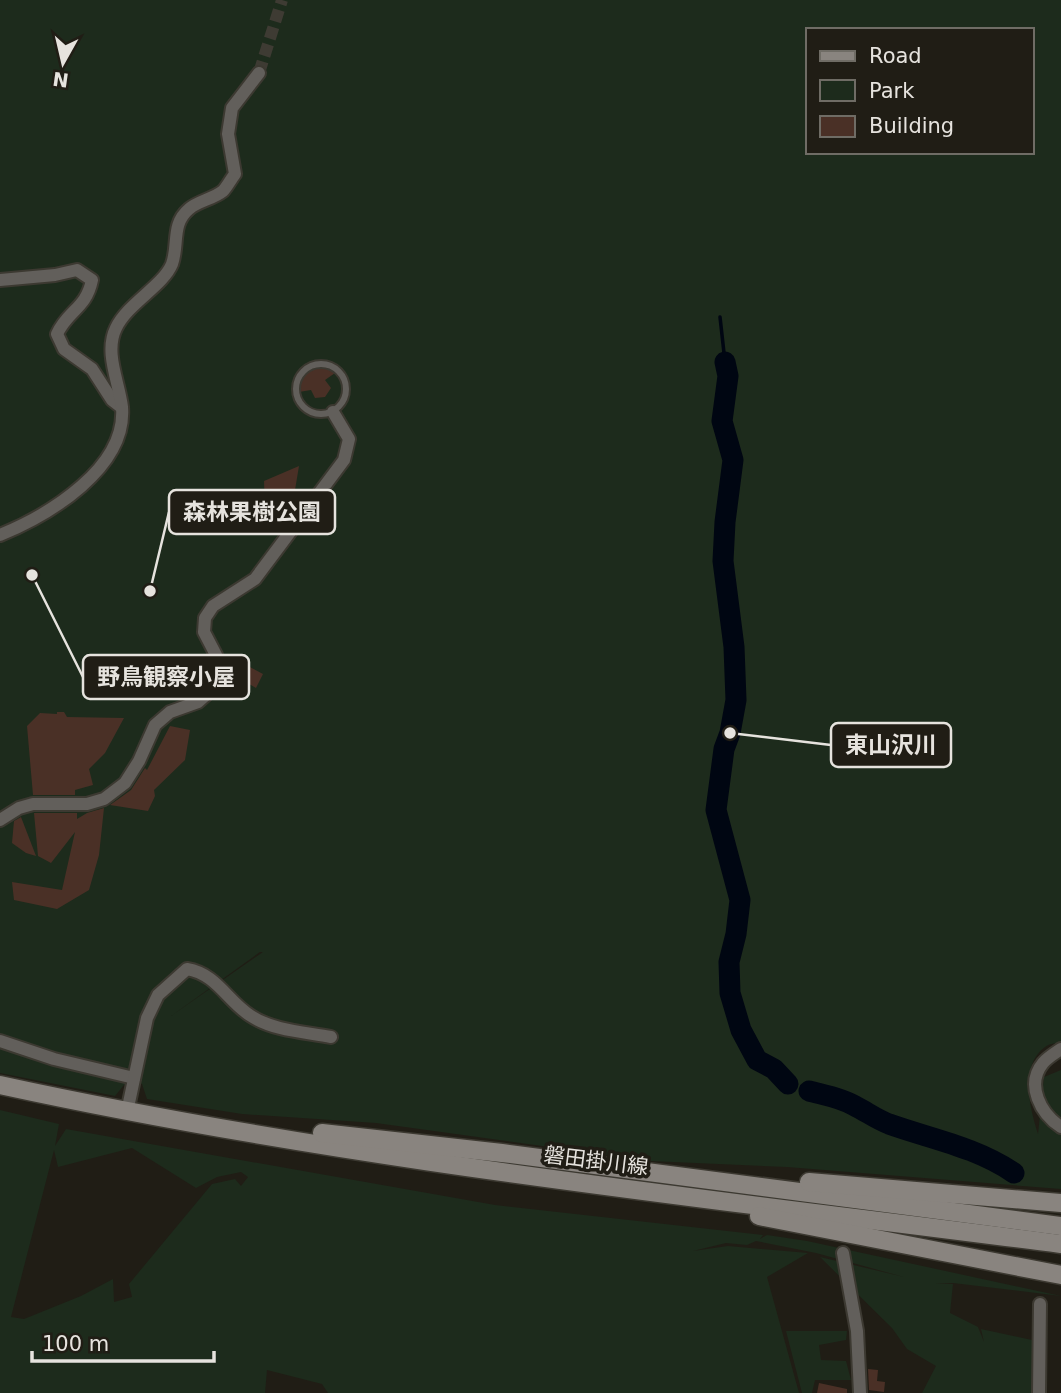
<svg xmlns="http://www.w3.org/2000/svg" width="1061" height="1393" font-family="'DejaVu Sans','Noto Sans JP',sans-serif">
	<rect width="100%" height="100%" fill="#201d15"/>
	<g fill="#1d2b1c" fill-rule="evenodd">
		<path d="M 0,0 L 1061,0 L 1061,1042 C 1056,1043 1049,1044 1045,1047 C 1019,1066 1030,1109 1038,1134 L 1044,1077 L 1061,1070 L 1061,1189 L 787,1167 L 650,1161 L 376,1123 L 242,1114 L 147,1099 L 142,1084 L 134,1081 L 133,1085 L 124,1085 L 115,1096 L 0,1073 ZM 807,30 L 1031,30 L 1031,152 L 807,152 ZM 260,952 L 263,952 L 171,1016 Z"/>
		<path d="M 0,1110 L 59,1124 L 55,1146 L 66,1129 L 495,1205 L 763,1235 L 760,1239 L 767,1235 L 807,1241 L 1061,1296 L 953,1283 L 935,1283 L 953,1284 L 950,1313 L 978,1327 L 984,1342 L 981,1329 L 1032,1340 L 1032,1393 L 922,1393 L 936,1366 L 907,1349 L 892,1328 L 820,1257 L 904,1277 L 816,1253 L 756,1241 L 747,1245 L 726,1243 L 693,1251 L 728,1246 L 808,1253 L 767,1277 L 799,1393 L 328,1393 L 322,1384 L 267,1370 L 265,1393 L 0,1393 ZM 132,1148 L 196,1188 L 217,1177 L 241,1172 L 248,1177 L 241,1186 L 235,1179 L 212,1184 L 129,1284 L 132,1297 L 114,1302 L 113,1279 L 81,1296 L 24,1319 L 11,1317 L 54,1150 L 58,1167 Z"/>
		<polygon points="786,1331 847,1331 846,1340 819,1345 821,1360 846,1361 851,1380 815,1380 812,1393 802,1393"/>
	</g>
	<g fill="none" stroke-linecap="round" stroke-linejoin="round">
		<polyline stroke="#000612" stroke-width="3.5" points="720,317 725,362"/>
		<g stroke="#000612" stroke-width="21">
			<polyline points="725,362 728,376 722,421 733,460 725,522 723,561 734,647 736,700 730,733 724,749 716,810 740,900 736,934 729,962 730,993 741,1030 757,1060 774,1069 788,1084"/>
			<path d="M 809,1091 C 824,1095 842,1098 855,1106 C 867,1112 876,1119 889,1124 C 931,1139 976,1147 1014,1173"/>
		</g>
	</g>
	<g fill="#4a3026">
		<polygon points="316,367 327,368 335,373 325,380 331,388 325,397 315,398 311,390 299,392 299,383 305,374"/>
		<polygon points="299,466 295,490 284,502 265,507 264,481"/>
		<polygon points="244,664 263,674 256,688 237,677"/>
		<polygon points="57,712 64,712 67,717 124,718 105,753 89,769 93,785 75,790 75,795 33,795 27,726 40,713 57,714"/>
		<polygon points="170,726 190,730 185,760 154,790 155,796 148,811 110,805 131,790 145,768 147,770"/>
		<polygon points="104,808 99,855 89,890 57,909 14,900 12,882 62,890 75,832 51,863 38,856 34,813 77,813 77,819 87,813"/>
		<polygon points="21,817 36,856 26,853 12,843 14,821"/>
		<polygon points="868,1369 878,1370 877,1381 885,1382 884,1392 869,1390"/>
		<polygon points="819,1383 847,1389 847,1393 817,1393"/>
	</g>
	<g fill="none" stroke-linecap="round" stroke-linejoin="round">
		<polyline stroke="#3e3b33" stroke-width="12" stroke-dasharray="12 6" stroke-linecap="butt" points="259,73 282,0"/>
		<g stroke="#3c3931" stroke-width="10">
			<circle id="lane" cx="321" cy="389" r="25"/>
		</g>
		<g stroke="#3c3931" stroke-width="16">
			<g id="street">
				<path d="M 0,280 L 55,275 L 77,270 L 92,280 C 86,309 68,310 57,334 L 64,349 L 92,369 L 112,400 L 121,407"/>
				<path d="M 0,535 C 49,515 127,468 122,407 C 119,382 104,352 116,328 C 128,303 163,286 172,264 C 179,244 171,224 189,209 C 198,201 213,199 223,191 C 227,187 231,179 235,174 L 228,134 L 232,108 L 259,73"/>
				<polyline points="0,820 19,808 33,804 87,804 104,799 125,783 139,761 155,725 170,712 198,702 207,694 213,678 216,655 204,632 205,618 213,606 255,579 344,460 349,439 333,412"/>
				<polyline points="0,1041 54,1059 134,1078"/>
				<path d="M 1061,1049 C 1055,1053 1047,1058 1043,1063 C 1025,1085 1041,1114 1061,1127"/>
				<path d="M 127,1112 L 147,1018 L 158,995 L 187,969 C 217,974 227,1001 251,1016 C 274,1031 305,1032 331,1037"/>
				<polyline points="843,1253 857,1331 860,1393"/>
				<polyline points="1039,1393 1040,1304"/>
			</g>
		</g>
		<g stroke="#3c3931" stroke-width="21">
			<g id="secondary">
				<path d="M 0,1085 C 349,1161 706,1198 1061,1244"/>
				<polyline points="322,1133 502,1153 1061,1226"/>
				<polyline points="809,1182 1061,1203"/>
				<polyline points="759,1216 1061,1275"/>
			</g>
		</g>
		<use href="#lane" stroke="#625f5b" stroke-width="6"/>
		<use href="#street" stroke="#625f5b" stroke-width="12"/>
		<use href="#secondary" stroke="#89847f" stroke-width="18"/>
	</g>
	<g text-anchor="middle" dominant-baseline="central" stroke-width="7" stroke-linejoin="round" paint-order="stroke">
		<g font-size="21" fill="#e6e3de" stroke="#201d15">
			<text transform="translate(596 1161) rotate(7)">磐田掛川線</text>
		</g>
	</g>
	<path fill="none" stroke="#e6e3de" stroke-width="2.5" d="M150 591L169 512M32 575L83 677M730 733L831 745"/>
	<g fill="#e6e3de" stroke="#201d15" stroke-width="2.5">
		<circle cx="150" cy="591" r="7"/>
		<circle cx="32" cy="575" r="7"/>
		<circle cx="730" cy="733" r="7"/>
	</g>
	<g fill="#201d15" stroke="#e6e3de" stroke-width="2.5">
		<rect x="169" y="490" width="166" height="44" rx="7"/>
		<rect x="83" y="655" width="166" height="44" rx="7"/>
		<rect x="831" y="723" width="120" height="44" rx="7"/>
	</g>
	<g font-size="23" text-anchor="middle" font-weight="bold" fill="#e6e3de">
		<text x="252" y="520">森林果樹公園</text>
		<text x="166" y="685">野鳥観察小屋</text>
		<text x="891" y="753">東山沢川</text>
	</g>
	<rect x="806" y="28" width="228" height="126" fill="#201d15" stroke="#6f6c65" stroke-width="2"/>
	<rect x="820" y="51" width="35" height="10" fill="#89847f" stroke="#6f6c65" stroke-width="2"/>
	<text x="869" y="63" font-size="21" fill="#e6e3de">Road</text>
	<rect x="820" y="80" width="35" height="21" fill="#1d2b1c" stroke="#6f6c65" stroke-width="2"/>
	<text x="869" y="98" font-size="21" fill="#e6e3de">Park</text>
	<rect x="820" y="116" width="35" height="21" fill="#4a3026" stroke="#6f6c65" stroke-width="2"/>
	<text x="869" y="133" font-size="21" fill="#e6e3de">Building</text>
	<g transform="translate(63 63) rotate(188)" stroke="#201d15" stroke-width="5" paint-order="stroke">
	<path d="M0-5L12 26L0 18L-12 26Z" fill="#e6e3de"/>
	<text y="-10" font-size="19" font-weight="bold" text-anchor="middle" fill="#e6e3de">N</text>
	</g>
	<path d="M32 1351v10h182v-10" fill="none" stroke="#e6e3de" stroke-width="3.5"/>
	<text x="42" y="1351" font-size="21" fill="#e6e3de" stroke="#201d15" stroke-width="5" paint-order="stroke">100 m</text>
</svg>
